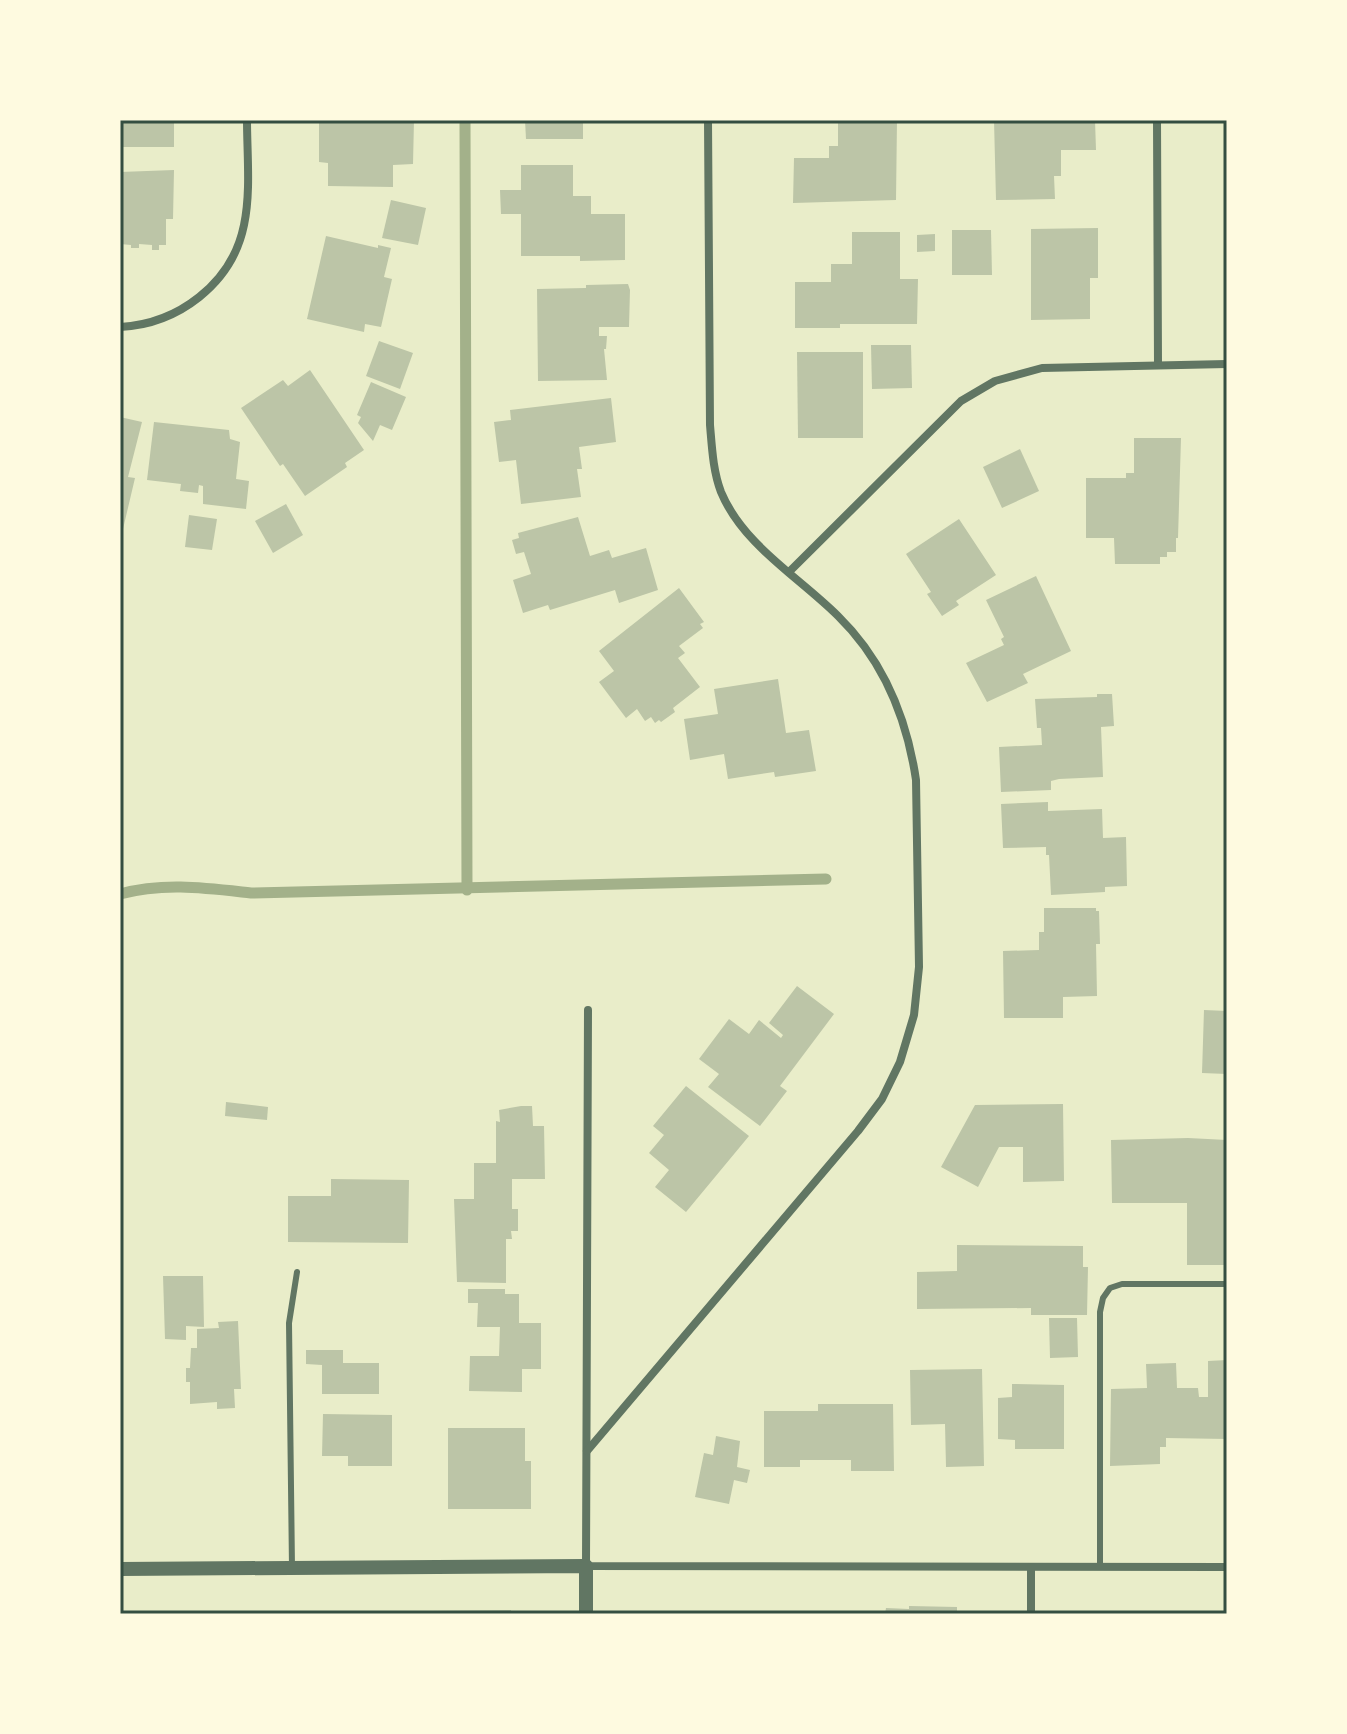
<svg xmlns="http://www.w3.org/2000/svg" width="1347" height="1734" font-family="'Asap Condensed',sans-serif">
	<rect width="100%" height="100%" fill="#e9edc9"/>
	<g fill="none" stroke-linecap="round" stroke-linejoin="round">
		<g stroke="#a3b18a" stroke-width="11">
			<polyline points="465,120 467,890"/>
			<path d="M 120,894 C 164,882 206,888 251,893 L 826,879"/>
		</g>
	</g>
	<g fill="#bcc5a7">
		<rect x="120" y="120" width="54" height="27"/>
		<polygon points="319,120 414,120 413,164 393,165 393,187 328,186 328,163 319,162"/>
		<polygon points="525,120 583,120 583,139 526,139"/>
		<polygon points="838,120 897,120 896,200 793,203 794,158 829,158 829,146 838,146"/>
		<polygon points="994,120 1095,120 1096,150 1061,150 1061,176 1054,176 1055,199 996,200"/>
		<polygon points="521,165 573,165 573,196 591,196 591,214 625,214 625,260 580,261 580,256 521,256 521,214 501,214 500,190 521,190"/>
		<polygon points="174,170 173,219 166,219 166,245 159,245 159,250 152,250 152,245 139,244 139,248 131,248 131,245 120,244 120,172"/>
		<polygon points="391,200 426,208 418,245 382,238"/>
		<polygon points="1098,228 1098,278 1090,278 1090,319 1031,320 1031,229"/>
		<polygon points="952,230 991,230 992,275 952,275"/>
		<polygon points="852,232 900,232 900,279 918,279 917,324 840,324 840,328 795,328 795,282 831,282 831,264 852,264"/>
		<polygon points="935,234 935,251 917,252 917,235"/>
		<polygon points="326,236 378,248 378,245 391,248 384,277 392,279 381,327 365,324 364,332 307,319"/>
		<polygon points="628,284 630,290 629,327 599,327 599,336 607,336 606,349 604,349 607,380 538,381 537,289 586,288 586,285"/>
		<polygon points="379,341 413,353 400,389 366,376"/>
		<polygon points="871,345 911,345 912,388 872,389"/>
		<polygon points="797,352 863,352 863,438 798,438"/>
		<polygon points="310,370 364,450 345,463 347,467 305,496 283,464 280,466 241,408 283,380 288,386"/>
		<polygon points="371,382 406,397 392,430 380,425 373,441 358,423 361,417 357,415"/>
		<polygon points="611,398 616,442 579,447 582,469 577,469 581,497 521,504 516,460 499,462 494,422 511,420 510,410"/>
		<polygon points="120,417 142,422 128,477 135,478 123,529 120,528"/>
		<polygon points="154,422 229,430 230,439 240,442 236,479 249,481 246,509 203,504 203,486 199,485 198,493 180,491 181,484 147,480"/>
		<polygon points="1134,438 1181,438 1178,538 1176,538 1176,552 1167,552 1167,557 1160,557 1160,564 1115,564 1114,538 1086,538 1086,478 1126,478 1126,473 1134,473"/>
		<polygon points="1020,449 1039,491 1002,508 983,467"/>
		<polygon points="286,504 303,535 273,553 255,521"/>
		<polygon points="189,515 217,519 212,550 185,547"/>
		<polygon points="578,517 590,556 609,550 612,558 646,548 658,590 619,603 615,590 550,610 548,605 523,613 513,580 531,574 524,552 516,554 512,540 519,538 518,533"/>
		<polygon points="959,519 996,575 956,601 959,605 942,616 927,594 931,592 906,554"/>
		<polygon points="1036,576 1071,651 1023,674 1028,683 987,702 966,663 1004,645 1001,639 1004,637 986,600"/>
		<polygon points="679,588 704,622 700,624 703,628 679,646 685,653 678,658 700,687 673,708 675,712 661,722 659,720 655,723 651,717 645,721 637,709 626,718 599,682 614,671 599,651"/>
		<polygon points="778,679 786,733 809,730 816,771 775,777 774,772 728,779 724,754 690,760 684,719 718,714 714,689"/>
		<polygon points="1097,694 1112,694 1114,726 1101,727 1103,777 1059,779 1051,781 1051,790 1001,792 999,747 1042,745 1041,728 1037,728 1035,699 1097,697"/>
		<polygon points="1048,802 1048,811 1102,809 1103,838 1126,837 1127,886 1105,887 1105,892 1051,895 1049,855 1046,855 1046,847 1003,848 1001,804"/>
		<polygon points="1044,908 1096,908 1096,911 1099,911 1100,944 1096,944 1097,996 1063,997 1063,1018 1004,1018 1003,951 1039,950 1039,932 1044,932"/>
		<polygon points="797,986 834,1014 780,1086 787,1091 760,1126 708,1087 719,1074 699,1059 729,1019 749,1034 759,1020 781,1038 783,1035 769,1023"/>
		<polygon points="1204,1010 1227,1011 1227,1074 1202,1073"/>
		<polygon points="686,1086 749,1136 686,1212 655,1187 669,1170 649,1153 664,1135 653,1126"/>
		<polygon points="226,1102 268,1107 267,1120 225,1116"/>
		<polygon points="1063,1104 1064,1181 1023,1182 1023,1147 999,1147 978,1187 941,1167 975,1105"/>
		<polygon points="521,1106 532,1106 533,1126 544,1126 545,1179 512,1179 512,1209 518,1209 518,1231 511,1231 512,1239 506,1239 506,1283 457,1282 454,1199 474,1199 474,1163 496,1163 496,1121 500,1122 499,1110"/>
		<polygon points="1188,1138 1227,1140 1227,1265 1187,1265 1187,1203 1112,1203 1111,1140"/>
		<polygon points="331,1179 409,1180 408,1243 288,1242 288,1196 331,1196"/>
		<polygon points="957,1245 1083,1246 1083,1267 1088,1267 1087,1315 1031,1315 1031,1308 917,1309 917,1272 957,1271"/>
		<polygon points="163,1276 203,1276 204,1327 186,1326 186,1340 165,1339"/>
		<polygon points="468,1289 505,1289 505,1294 519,1294 519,1323 541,1323 541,1369 522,1369 522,1392 469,1391 470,1356 499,1356 500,1327 477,1327 478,1303 468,1303"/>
		<polygon points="1049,1318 1077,1318 1078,1357 1050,1358"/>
		<polygon points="238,1321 241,1389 234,1389 235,1408 217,1409 217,1402 190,1404 190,1382 186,1382 186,1368 190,1368 191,1348 197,1348 197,1329 219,1328 218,1322"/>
		<polygon points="306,1350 343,1350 343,1363 379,1363 379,1394 322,1394 322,1365 306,1364"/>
		<polygon points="1227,1360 1227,1439 1166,1438 1166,1447 1160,1447 1160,1464 1110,1466 1111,1389 1147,1388 1146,1364 1176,1363 1177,1388 1198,1388 1199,1397 1208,1397 1208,1361"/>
		<polygon points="982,1369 984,1466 946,1467 945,1424 911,1425 910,1370"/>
		<polygon points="1012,1384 1064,1385 1064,1449 1015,1449 1015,1440 998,1439 998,1398 1012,1397"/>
		<polygon points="818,1404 893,1404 894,1471 851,1471 851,1460 800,1460 800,1467 764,1467 764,1411 818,1411"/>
		<polygon points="323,1414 392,1415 392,1466 348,1466 348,1456 322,1456"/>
		<polygon points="448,1428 525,1428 525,1461 531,1461 531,1509 448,1509"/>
		<polygon points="716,1436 740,1441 737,1467 750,1470 747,1483 734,1480 729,1504 695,1497 704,1453 713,1455"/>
		<polygon points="909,1606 957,1607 957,1614 885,1614 886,1608 909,1609"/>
		<polygon points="511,1610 511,1614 433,1614 433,1611"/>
	</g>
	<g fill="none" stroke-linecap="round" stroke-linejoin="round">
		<g stroke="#617663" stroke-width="6">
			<polyline points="1100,1567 1100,1312 1103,1298 1110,1288 1122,1284 1227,1284"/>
			<polyline points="292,1568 289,1323 297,1272"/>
		</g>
		<g stroke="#617663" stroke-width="8">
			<polyline points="1157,120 1158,365"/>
			<path d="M 120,327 C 178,324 232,284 244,225 C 251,192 247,154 247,120"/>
			<polyline points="789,572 961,401 995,381 1042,368 1227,364"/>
			<polyline points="588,1010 586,1566 1227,1567"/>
			<path d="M 587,1451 L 858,1131 L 882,1099 L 900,1062 L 914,1015 L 919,967 L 916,780 C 907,719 883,660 838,616 C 799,577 743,545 721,492 C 713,471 712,448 710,425 L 708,120"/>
			<polyline points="1031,1614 1031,1567"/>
		</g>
		<polyline stroke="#617663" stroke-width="14" points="120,1569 586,1566 586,1614"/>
	</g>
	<rect width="1347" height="1734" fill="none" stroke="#fefae0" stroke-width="244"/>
	<rect x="122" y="122" width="1103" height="1490" fill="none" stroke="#344e41" stroke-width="3"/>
</svg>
